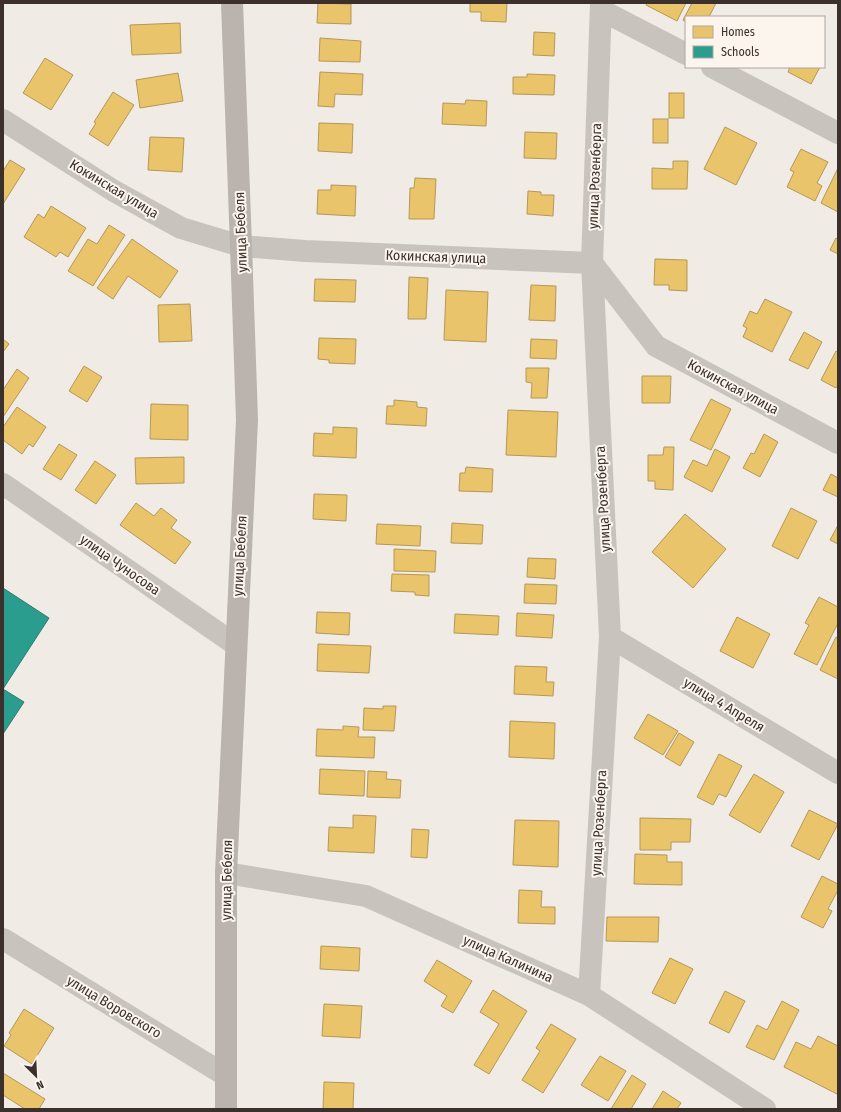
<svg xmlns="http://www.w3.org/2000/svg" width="841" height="1112" font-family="'Fira Sans Condensed',sans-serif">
	<rect width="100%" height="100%" fill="#f0ebe5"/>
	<g fill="#e9c46a" stroke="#b59857">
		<polygon points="318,3 351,4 351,24 317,23"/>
		<polygon points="470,3 507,3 506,22 481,21 481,12 470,12"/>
		<polygon points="647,3 686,3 677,21 646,5"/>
		<polygon points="692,3 716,3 709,17 686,17 686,22 683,20"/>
		<polygon points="180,23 181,53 132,55 130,25"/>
		<polygon points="534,32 555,33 554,56 533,55"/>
		<polygon points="320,38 361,41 360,62 319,61"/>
		<polygon points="45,58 73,75 51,110 23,93"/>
		<polygon points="790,67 820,67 811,84 788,72"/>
		<polygon points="320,72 363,74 362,95 335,94 334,107 318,106"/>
		<polygon points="178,73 183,101 140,108 136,80"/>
		<polygon points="527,74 555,75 554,95 513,94 513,77 527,77"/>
		<polygon points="113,92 134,105 108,146 89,134 96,123 94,122"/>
		<rect x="669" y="93" width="15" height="25"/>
		<polygon points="466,100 487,101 486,126 442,124 443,103 465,104"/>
		<rect x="653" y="119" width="15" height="24"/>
		<polygon points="319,123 353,124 352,153 318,151"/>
		<polygon points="725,127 757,143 736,185 704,169"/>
		<polygon points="525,132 557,133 556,159 524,158"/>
		<polygon points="150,137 184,138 182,172 148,170"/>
		<polygon points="801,149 828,162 817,183 822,186 815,201 787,187 794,172 790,170"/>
		<polygon points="10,160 25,169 3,204 3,171"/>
		<polygon points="673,161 688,161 687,189 652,189 652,168 673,169"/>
		<polygon points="838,168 838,212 821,203"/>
		<polygon points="415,178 436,179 434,219 409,219 410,188 414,188"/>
		<polygon points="331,185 356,186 355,216 317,214 318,190 331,190"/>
		<polygon points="528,191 541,192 541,195 554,195 553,216 527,214"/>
		<polygon points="51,206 86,228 68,257 60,252 56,257 24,237 38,214 44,218"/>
		<polygon points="109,225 125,235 93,286 68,271 88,239 97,244"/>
		<polygon points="836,238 838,239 838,254 830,250"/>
		<polygon points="132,239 178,271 160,298 128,276 113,299 97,288"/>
		<polygon points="655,259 687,260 687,291 669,290 669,285 654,285"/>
		<polygon points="409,277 428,278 426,319 408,319"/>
		<polygon points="315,279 356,280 355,302 314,301"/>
		<polygon points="531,285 556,286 555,321 529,320"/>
		<polygon points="446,290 488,292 486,342 444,340"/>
		<polygon points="765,299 792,312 772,352 743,337 747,328 743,326 750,311 757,314"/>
		<polygon points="190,304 192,341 159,342 158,305"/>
		<polygon points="804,332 822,342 808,369 789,360"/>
		<polygon points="319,338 356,339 355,364 329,363 329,360 318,359"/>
		<polygon points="3,339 9,344 3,352"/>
		<polygon points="531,339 557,340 556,359 530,358"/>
		<polygon points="836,351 838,352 838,385 836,388 821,380"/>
		<polygon points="84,366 102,377 87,402 69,391"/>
		<polygon points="526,368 549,368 547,398 531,398 532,383 526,382"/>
		<polygon points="17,369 29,378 3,417 3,390"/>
		<polygon points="642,376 671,376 670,403 642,403"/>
		<polygon points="711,399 731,409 711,450 690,440"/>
		<polygon points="394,400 417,402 417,407 427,408 426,426 386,424 387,406 394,406"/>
		<polygon points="151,404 188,405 188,440 150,439"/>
		<polygon points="17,407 46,427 33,447 29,444 22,454 3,440 3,427"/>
		<polygon points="508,410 558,412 556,457 506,455"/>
		<polygon points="333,427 357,428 356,458 313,456 314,433 333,434"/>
		<polygon points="764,434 778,442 760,477 743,468 751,453 754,454"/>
		<polygon points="59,444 77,455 61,480 43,469"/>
		<polygon points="664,447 674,447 673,490 655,489 655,481 648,481 648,455 663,455"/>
		<polygon points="715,449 730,457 712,492 684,477 693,460 707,466"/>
		<polygon points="184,457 184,483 136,484 135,458"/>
		<polygon points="95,461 116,475 96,504 75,490"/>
		<polygon points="466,467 493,469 492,492 459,491 460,473 465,473"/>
		<polygon points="831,474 838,478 838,497 823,490"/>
		<polygon points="314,494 347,495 346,521 313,519"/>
		<polygon points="136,503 154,516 161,508 177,520 171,528 191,542 175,564 120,525"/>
		<polygon points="791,508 817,521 798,559 772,546"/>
		<polygon points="685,514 726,549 693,588 652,552"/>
		<polygon points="452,523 483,525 482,544 451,543"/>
		<polygon points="377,524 421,526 420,546 376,544"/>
		<polygon points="838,525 838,544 830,540"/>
		<polygon points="394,549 436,551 435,572 394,571"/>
		<polygon points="528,558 556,559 555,579 527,577"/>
		<polygon points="392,574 429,575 429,596 415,595 415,592 391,591"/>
		<polygon points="525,584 557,585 556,604 524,603"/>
		<polygon points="819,597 838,607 838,623 817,665 794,654 809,625 805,623"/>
		<polygon points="317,612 350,613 349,635 316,633"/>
		<polygon points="517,613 554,615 552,638 516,636"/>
		<polygon points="455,614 499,616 498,635 454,633"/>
		<polygon points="737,617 770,634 753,668 720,651"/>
		<polygon points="836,637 838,638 838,679 820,670"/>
		<polygon points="318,644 371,646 369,673 317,671"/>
		<polygon points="515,666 547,667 546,682 554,682 553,696 514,694"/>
		<polygon points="383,706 396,706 394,731 363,730 364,708 383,709"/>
		<polygon points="648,714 678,731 663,755 634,738"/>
		<polygon points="510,721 555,723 554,759 509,757"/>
		<polygon points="343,726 359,727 358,737 375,737 374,758 316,756 317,729 343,730"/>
		<polygon points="679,733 694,742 680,766 665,757"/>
		<polygon points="719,754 742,766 726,797 719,794 713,805 697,797"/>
		<polygon points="320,769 365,771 364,796 319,794"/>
		<polygon points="368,771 387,772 386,779 401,780 400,798 367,797"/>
		<polygon points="754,774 784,792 760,833 729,815"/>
		<polygon points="809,810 838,824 819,860 791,846"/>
		<polygon points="353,815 376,816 374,853 328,851 329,827 353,828"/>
		<polygon points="640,818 691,819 690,842 671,842 671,850 640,850"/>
		<polygon points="515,820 559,821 558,867 513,865"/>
		<polygon points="412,829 429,830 427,858 411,857"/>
		<polygon points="635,854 667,855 667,862 682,862 682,885 634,884"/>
		<polygon points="822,876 838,884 838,890 828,909 832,911 823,928 801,917"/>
		<polygon points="519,890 542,891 541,907 555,907 555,924 518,923"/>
		<polygon points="607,917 659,917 658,942 606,941"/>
		<polygon points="321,946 360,948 359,971 320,969"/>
		<polygon points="670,958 693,969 675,1004 652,993"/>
		<polygon points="437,960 472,981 453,1013 441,1006 447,996 424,981"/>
		<polygon points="493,990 527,1011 489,1074 474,1065 499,1024 480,1012"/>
		<polygon points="725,991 745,1001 729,1033 709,1023"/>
		<polygon points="782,1001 799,1010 774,1060 746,1047 757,1025 767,1030"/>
		<polygon points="324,1004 362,1006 360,1038 322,1036"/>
		<polygon points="24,1009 54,1028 32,1064 4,1046 11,1035 9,1033"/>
		<polygon points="551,1024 576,1039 543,1093 522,1080 540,1051 536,1048"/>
		<polygon points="818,1036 838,1046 838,1091 837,1094 784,1067 796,1042 811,1049"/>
		<polygon points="600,1056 626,1071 608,1101 581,1085"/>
		<polygon points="3,1073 45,1099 39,1109 25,1109 3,1095"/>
		<polygon points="632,1075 646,1084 631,1109 611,1109"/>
		<polygon points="324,1082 354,1083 353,1109 323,1109"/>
		<polygon points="663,1091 681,1103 677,1109 652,1109"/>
	</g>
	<g fill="#2a9d8f" stroke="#2f7c71">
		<polygon points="3,588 49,618 3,689"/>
		<polygon points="3,689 24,702 3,734"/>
	</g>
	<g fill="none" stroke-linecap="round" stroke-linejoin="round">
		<g stroke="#c9c3be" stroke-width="22">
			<polyline points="601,10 686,54"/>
			<polyline points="712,67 838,133"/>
			<polyline points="3,120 114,191 181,228 241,246 305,251 592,263 656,346 838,443"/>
			<polyline points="3,484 236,645"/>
			<polyline points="610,637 838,773"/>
			<polyline points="226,873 366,896 589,995 765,1109"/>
			<polyline points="3,939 225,1075"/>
			<polyline points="589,995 610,637 592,263 601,3"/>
		</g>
		<polyline stroke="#bab3ae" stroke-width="22" points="226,1109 226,873 247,420 241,246 232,3"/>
	</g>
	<g text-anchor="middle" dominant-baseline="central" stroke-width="4" stroke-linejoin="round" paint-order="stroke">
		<g font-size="14" fill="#3b302b" stroke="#fbf5ee">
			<text transform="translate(595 176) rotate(-88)">улица Розенберга</text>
			<text transform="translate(114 189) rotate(31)">Кокинская улица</text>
			<text transform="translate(241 232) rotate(-92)">улица Бебеля</text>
			<text transform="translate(436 257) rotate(2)">Кокинская улица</text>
			<text transform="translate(733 387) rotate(28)">Кокинская улица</text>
			<text transform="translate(603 499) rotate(-93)">улица Розенберга</text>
			<text transform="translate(240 556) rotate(-87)">улица Бебеля</text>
			<text transform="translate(120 565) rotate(35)">улица Чуносова</text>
			<text transform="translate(724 705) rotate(31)">улица 4 Апреля</text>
			<text transform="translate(599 823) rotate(-87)">улица Розенберга</text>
			<text transform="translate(227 880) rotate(-89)">улица Бебеля</text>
			<text transform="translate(508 959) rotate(24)">улица Калинина</text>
			<text transform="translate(114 1007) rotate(31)">улица Воровского</text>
		</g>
	</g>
	<rect width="841" height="1112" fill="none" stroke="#3b302b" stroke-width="8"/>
	<rect x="685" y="16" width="140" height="52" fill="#fbf5ee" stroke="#aea6a0"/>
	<rect x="693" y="26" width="20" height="12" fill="#e9c46a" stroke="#aea6a0"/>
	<text x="721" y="36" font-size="12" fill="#3b302b">Homes</text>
	<rect x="693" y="46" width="20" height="12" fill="#2a9d8f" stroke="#aea6a0"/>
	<text x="721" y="56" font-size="12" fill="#3b302b">Schools</text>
	<g transform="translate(36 1076) rotate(156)" stroke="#fbf5ee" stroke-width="3" paint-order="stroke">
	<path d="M0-3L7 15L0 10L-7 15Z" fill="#3b302b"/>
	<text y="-6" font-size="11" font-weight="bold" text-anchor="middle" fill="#3b302b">N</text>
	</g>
</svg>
